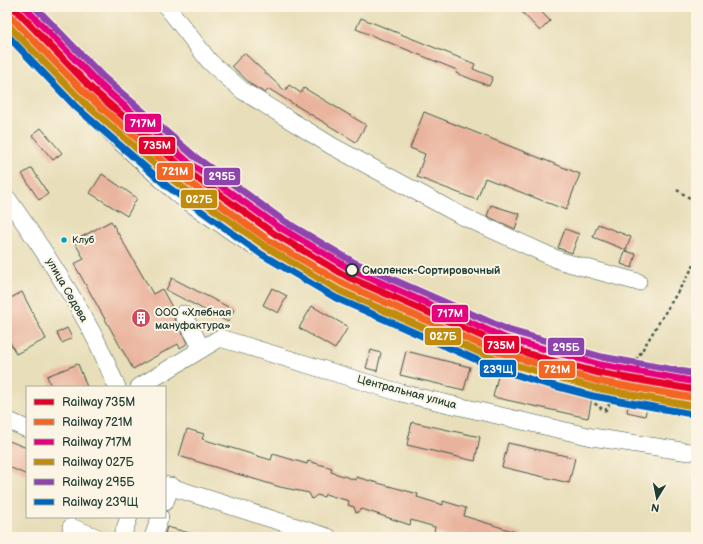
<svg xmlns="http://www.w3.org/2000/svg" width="703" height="544" font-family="'Balsamiq Sans',sans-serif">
	<rect width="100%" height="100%" fill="#fcf5e5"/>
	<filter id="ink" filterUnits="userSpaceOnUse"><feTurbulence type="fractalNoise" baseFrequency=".025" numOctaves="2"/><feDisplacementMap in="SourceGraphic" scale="8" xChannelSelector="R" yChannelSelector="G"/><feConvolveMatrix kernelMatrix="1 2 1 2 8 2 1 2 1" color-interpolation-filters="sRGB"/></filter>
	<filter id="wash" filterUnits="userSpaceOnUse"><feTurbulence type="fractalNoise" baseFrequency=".012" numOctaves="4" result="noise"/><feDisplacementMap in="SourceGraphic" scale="16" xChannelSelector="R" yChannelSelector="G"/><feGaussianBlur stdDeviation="0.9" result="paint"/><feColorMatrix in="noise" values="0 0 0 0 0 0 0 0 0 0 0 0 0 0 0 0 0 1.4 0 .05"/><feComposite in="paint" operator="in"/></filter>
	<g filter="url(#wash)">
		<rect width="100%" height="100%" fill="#e8deb9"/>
		<g id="blocks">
			<g fill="#e9b29c">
				<polygon points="517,7 537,7 550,21 540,31"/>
				<polygon points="361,18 475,64 473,69 493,77 489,86 456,73 457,70 356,29"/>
				<polygon points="244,53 285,91 289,85 301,93 304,88 366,125 356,142 269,89 265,93 252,85 232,66"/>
				<polygon points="424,112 580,174 566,210 485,178 477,200 417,177 425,154 410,148"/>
				<polygon points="41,128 62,153 53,160 32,135"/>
				<polygon points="32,168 48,194 39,200 22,174"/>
				<polygon points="102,174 137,198 127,216 90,193"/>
				<polygon points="491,205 520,214 515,229 487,216"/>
				<polygon points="111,221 153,294 162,289 174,311 174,319 188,343 180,348 178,344 133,369 74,264 84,259 74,241"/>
				<polygon points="598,224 631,237 626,250 593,237"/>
				<polygon points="565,229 579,234 572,253 558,248"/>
				<polygon points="625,251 636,254 632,268 621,264"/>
				<polygon points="172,278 234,310 228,322 166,290"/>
				<polygon points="272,288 287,296 278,313 263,305"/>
				<polygon points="22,292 46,339 16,354 7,336 7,300"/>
				<polygon points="312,306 348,327 335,349 299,328"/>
				<polygon points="67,328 72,338 62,343 57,333"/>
				<polygon points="371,350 381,353 377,371 366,368"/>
				<polygon points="406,351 470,367 464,390 400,375"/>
				<polygon points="78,364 87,387 51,387 47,376"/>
				<polygon points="499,372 593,393 588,418 493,397"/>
				<polygon points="629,402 647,406 645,416 627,412"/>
				<polygon points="412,422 480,437 475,461 407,445"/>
				<polygon points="187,429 204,434 202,439 271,460 273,454 307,464 308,461 332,468 331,472 356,480 356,477 418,494 417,497 443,505 443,501 466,508 464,516 522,534 522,537 450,537 434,532 435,527 411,520 410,525 362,509 356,513 354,507 348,505 349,501 325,494 324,497 317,495 312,499 309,493 280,487 179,456"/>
				<polygon points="7,440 27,448 27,475 7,466"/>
				<polygon points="508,443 575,458 569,483 502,467"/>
				<polygon points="167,527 193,534 193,537 164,537"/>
			</g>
		</g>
	</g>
	<g filter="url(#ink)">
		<use href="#blocks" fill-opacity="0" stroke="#3d5548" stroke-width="1"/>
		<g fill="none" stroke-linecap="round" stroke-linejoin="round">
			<g stroke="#3d5548" stroke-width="18">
				<g id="minor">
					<polyline points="167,7 210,62 243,91 332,146 460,215 561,261 638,282"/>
					<polyline points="7,27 117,139 180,196 253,246"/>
					<path d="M 7,198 C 39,243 69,288 94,336 C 103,353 109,370 117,387"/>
					<polyline points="183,314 202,349"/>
					<polyline points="139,387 220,338 401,393 592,437 689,452"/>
					<polyline points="7,420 27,429"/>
					<polyline points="165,485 328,537"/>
					<polyline points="165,502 171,486"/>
					<polyline points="71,527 96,537"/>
					<polyline points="122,537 129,517"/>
					<polyline points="153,537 160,517"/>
				</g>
			</g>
			<g stroke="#3d5548" stroke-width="2.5" stroke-dasharray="3 3" stroke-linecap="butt">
				<polyline points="677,190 696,202"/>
				<polyline points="267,245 278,245 345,286 410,320 505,352 599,378 696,398"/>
				<polyline points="586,383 600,392 594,403 605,411"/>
			</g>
			<use href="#minor" stroke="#fff" stroke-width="17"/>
			<polyline stroke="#3d5548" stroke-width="2.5" stroke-dasharray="3 3" stroke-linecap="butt" points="605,411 696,262"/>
			<g stroke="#fcf5e5" stroke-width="10">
				<polyline id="rail-1" points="13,7 92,89 184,169 275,234 348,277 502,345 542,358 599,373 696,390"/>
			</g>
			<g stroke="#fcf5e5" stroke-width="10">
				<polyline id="rail-2" points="7,13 87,95 179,175 270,241 344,284 500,353 597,381 695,398"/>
			</g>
			<g stroke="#fcf5e5" stroke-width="10">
				<polyline id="rail-3" points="24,7 98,83 189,163 279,227 352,270 505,338 601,365 696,382"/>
			</g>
			<g stroke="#fcf5e5" stroke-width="10">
				<polyline id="rail-4" points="7,24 82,101 174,181 266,247 340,291 497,360 595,388 693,406"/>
			</g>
			<g stroke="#fcf5e5" stroke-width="10">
				<polyline id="rail-5" points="35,7 103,77 194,156 284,221 355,263 508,330 602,357 696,374"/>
			</g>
			<g stroke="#fcf5e5" stroke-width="10">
				<polyline id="rail-6" points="7,35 76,107 168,187 261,254 336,298 495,368 536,381 593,396 692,414"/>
			</g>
			<use href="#rail-1" stroke="#e4002b" stroke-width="7"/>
			<use href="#rail-2" stroke="#f26522" stroke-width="7"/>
			<use href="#rail-3" stroke="#e5007d" stroke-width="7"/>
			<use href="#rail-4" stroke="#c18c0d" stroke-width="7"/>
			<use href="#rail-5" stroke="#8e44ad" stroke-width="7"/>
			<use href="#rail-6" stroke="#0065bd" stroke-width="7"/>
		</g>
	</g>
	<defs>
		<g id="building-disc" transform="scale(1)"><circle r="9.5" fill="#d1495b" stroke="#fcf5e5"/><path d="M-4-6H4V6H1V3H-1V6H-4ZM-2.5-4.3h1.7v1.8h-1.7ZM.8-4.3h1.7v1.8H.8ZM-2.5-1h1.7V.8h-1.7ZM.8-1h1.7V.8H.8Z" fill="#fff"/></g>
	</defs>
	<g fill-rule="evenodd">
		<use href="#building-disc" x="141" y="318"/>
	</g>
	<circle fill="#039ebf" stroke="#fcf5e5" stroke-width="1.5" cx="64" cy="240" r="3.5"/>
	<circle fill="#fcf5e5" stroke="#1f3d34" stroke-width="2" cx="352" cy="270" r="6"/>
	<g text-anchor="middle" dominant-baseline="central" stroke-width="4" stroke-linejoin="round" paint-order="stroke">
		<g font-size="10" fill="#1f3d34" stroke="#fcf5e5" text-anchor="start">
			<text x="72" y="240">Клуб</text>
		</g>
		<g font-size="11" font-weight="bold" fill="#1f3d34" stroke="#fcf5e5" text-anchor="start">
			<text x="362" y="270">Смоленск-Сортировочный</text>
		</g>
		<g font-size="11" fill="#1f3d34" stroke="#fcf5e5">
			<text transform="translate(67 290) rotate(60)">улица Седова</text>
			<text transform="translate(407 392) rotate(15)">Центральная улица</text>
		</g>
		<g font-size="11" fill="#1f3d34" stroke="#fcf5e5" text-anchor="start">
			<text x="155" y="312">ООО «Хлебная<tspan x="155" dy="13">мануфактура»</tspan></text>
		</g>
	</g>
	<g stroke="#fcf5e5" stroke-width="1.5">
		<rect x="124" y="113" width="38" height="20" rx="4" fill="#e5007d"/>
		<rect x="138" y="136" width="38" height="19" rx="4" fill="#e4002b"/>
		<rect x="156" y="162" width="38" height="19" rx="4" fill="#f26522"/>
		<rect x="203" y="167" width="38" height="19" rx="4" fill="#8e44ad"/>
		<rect x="180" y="189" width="38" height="20" rx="4" fill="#c18c0d"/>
		<rect x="431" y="304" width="38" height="19" rx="4" fill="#e5007d"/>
		<rect x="424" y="327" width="38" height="19" rx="4" fill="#c18c0d"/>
		<rect x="483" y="335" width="37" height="19" rx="4" fill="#e4002b"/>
		<rect x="547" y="337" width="38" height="19" rx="4" fill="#8e44ad"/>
		<rect x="479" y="359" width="38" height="19" rx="4" fill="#0065bd"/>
		<rect x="538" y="360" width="38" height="19" rx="4" fill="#f26522"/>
	</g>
	<g font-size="11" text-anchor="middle" font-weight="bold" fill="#fff">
		<text x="143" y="127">717М</text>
		<text x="157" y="149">735М</text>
		<text x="175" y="175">721М</text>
		<text x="222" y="180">295Б</text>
		<text x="199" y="203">027Б</text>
		<text x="450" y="317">717М</text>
		<text x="443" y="340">027Б</text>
		<text x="501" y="349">735М</text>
		<text x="566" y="351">295Б</text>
		<text x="498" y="373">239Щ</text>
		<text x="557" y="373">721М</text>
	</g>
	<rect width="703" height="544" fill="none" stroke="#fcf5e5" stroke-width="24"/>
	<rect x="26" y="386" width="140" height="132" fill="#fcf5e5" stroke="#a4ab9e"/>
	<rect x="34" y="399" width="20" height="6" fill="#e4002b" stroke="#a4ab9e"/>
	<text x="62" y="406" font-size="12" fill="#1f3d34">Railway 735М</text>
	<rect x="34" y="419" width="20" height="6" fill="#f26522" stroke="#a4ab9e"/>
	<text x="62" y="426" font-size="12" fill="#1f3d34">Railway 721М</text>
	<rect x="34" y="439" width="20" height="6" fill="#e5007d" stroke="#a4ab9e"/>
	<text x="62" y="446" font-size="12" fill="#1f3d34">Railway 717М</text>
	<rect x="34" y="459" width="20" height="6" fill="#c18c0d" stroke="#a4ab9e"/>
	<text x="62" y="466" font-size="12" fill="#1f3d34">Railway 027Б</text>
	<rect x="34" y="479" width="20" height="6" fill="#8e44ad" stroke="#a4ab9e"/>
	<text x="62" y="486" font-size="12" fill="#1f3d34">Railway 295Б</text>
	<rect x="34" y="499" width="20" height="6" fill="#0065bd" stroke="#a4ab9e"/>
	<text x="62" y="506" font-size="12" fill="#1f3d34">Railway 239Щ</text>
	<g transform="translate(657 498) rotate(190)" stroke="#fcf5e5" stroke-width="3" paint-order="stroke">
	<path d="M0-3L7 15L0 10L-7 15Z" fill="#1f3d34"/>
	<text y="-6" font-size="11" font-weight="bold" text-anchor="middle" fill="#1f3d34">N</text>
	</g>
</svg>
